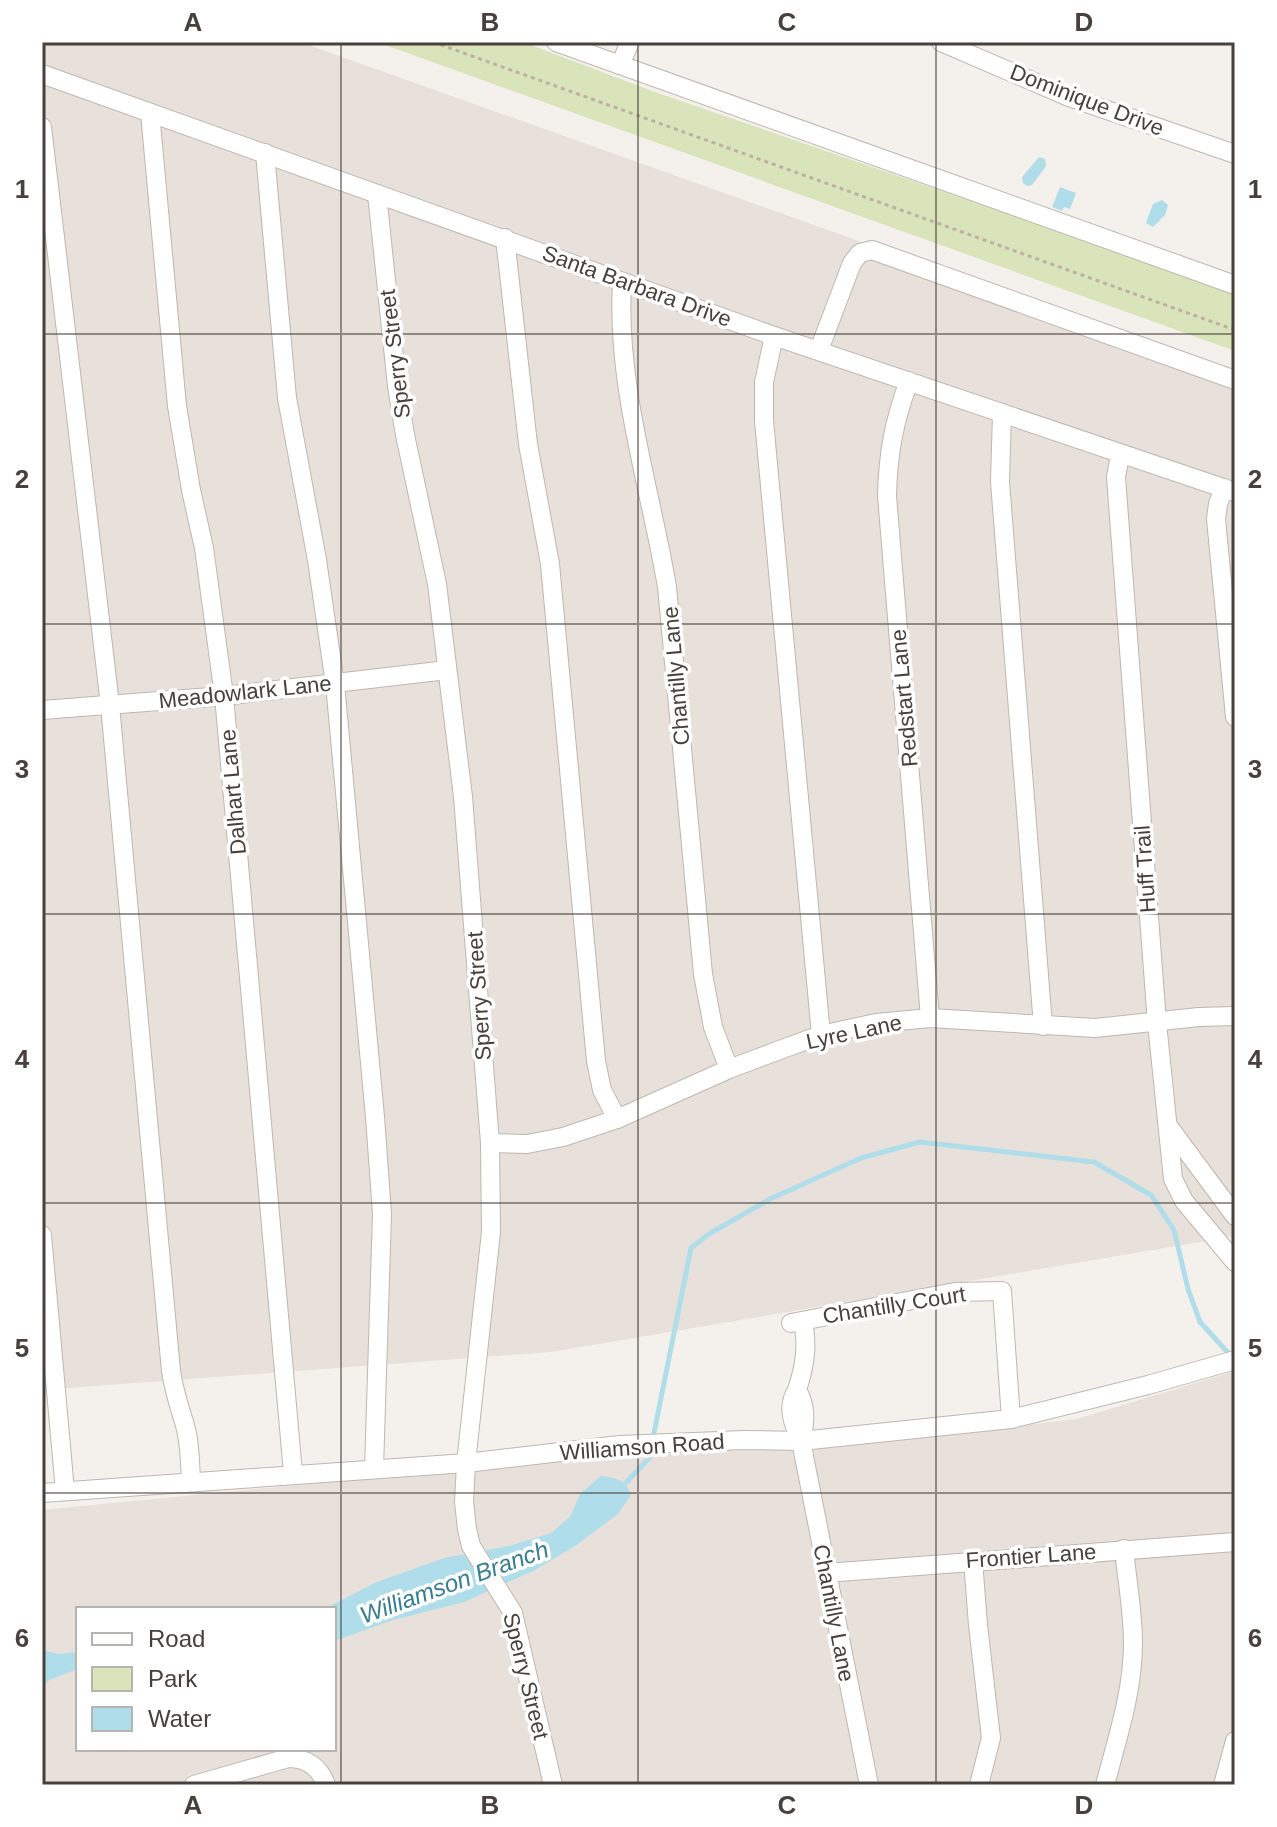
<svg xmlns="http://www.w3.org/2000/svg" width="1277" height="1827" font-family="Arial,sans-serif">
	<rect width="100%" height="100%" fill="#f4f0ec"/>
	<g fill="#e8e1db" fill-rule="evenodd">
		<polygon points="42,42 300,42 1235,375 1235,1236 551,1352 42,1390"/>
		<path d="M 1235,1371 L 1235,1785 L 42,1785 L 42,1510 L 642,1451 L 837,1447 L 1077,1419 ZM 78,1609 L 334,1609 L 334,1749 L 78,1749 Z"/>
	</g>
	<polygon fill="#d9e4ba" points="377,42 523,42 652,91 1235,292 1235,351"/>
	<g fill="#b0ddea">
		<polygon points="1039,157 1045,159 1046,166 1032,185 1027,186 1023,183 1022,177"/>
		<polygon points="1060,187 1076,193 1070,209 1064,207 1062,211 1052,207"/>
		<polygon points="1162,200 1168,205 1165,215 1153,227 1146,223 1153,204"/>
		<path d="M 601,1476 C 615,1477 626,1480 631,1495 L 618,1514 L 575,1546 L 533,1571 L 464,1602 L 393,1620 L 334,1641 L 334,1609 L 324,1609 L 377,1582 L 444,1558 L 509,1546 L 551,1533 L 570,1517 L 580,1494 Z"/>
		<polygon points="42,1650 58,1654 78,1652 78,1669 49,1680 42,1690"/>
	</g>
	<g fill="none" stroke-linecap="round" stroke-linejoin="round">
		<g stroke="#b0ddea" stroke-width="5">
			<polyline points="653,1438 691,1248 709,1234 770,1199 861,1158 920,1142 1094,1162 1151,1195 1174,1230 1188,1289 1200,1322 1232,1357"/>
			<polyline points="622,1487 650,1457 651,1448"/>
		</g>
		<g stroke="#bfb7af" stroke-width="20">
			<g id="minor">
				<polyline points="556,42 1235,285"/>
				<polyline points="941,42 1069,97 1235,154"/>
				<polyline points="620,65 630,42"/>
				<polyline points="42,74 774,336 1235,492"/>
				<polyline points="150,113 177,406 191,490 204,548 224,696 293,1473"/>
				<path d="M 42,127 L 110,705 L 171,1371 C 174,1391 178,1403 184,1422 C 190,1441 190,1462 191,1481"/>
				<polyline points="265,153 287,398 317,560 335,684 375,1117 382,1214 374,1469"/>
				<polyline points="377,194 397,386 405,435 437,584 463,797 490,1143 491,1232 466,1463 464,1502 467,1529 471,1546 513,1613 553,1785"/>
				<polyline points="505,238 528,444 550,564 596,1061 602,1090 617,1119"/>
				<path d="M 622,282 C 616,386 650,486 667,587 L 703,974 L 713,1027 L 729,1069"/>
				<polyline points="774,336 764,382 764,421 821,1035"/>
				<polyline points="819,350 852,263 860,253 872,250 1235,380"/>
				<path d="M 909,381 C 894,421 888,453 887,496 L 930,1018"/>
				<polyline points="1002,413 1000,482 1043,1026"/>
				<polyline points="1120,455 1116,477 1157,1023 1173,1179 1184,1201 1235,1262"/>
				<polyline points="1224,488 1218,504 1216,519 1235,717"/>
				<polyline points="42,710 224,696 447,670"/>
				<polyline points="1169,1127 1235,1216"/>
				<polyline points="490,1143 527,1144 563,1137 617,1119 729,1069 785,1048 821,1035 876,1023 930,1018 1095,1028 1199,1017 1235,1016"/>
				<polyline points="42,1235 65,1491"/>
				<polyline points="791,1323 955,1292 1002,1291 1011,1419"/>
				<path d="M 797,1390 C 805,1365 808,1347 803,1321"/>
				<path d="M 801,1441 C 805,1424 807,1406 797,1390 C 786,1407 793,1424 801,1441 L 869,1785"/>
				<polyline points="42,1493 466,1463 620,1445 744,1440 801,1441 1011,1419 1148,1385 1235,1360"/>
				<polyline points="973,1560 978,1625 991,1738 979,1785"/>
				<polyline points="826,1573 1235,1542"/>
				<path d="M 194,1785 L 288,1758 C 306,1758 320,1767 326,1785"/>
				<path d="M 1105,1785 C 1117,1739 1133,1692 1133,1643 C 1133,1612 1127,1580 1124,1549"/>
				<polyline points="1223,1785 1235,1741"/>
			</g>
		</g>
		<polyline stroke="#bfb0a2" stroke-width="3" stroke-dasharray="4 4" stroke-linecap="butt" points="433,42 1235,330"/>
		<use href="#minor" stroke="#fff" stroke-width="18"/>
	</g>
	<path fill="none" stroke="#48403a" stroke-width="2" stroke-opacity="0.55" d="M 341,42 L 341,1785M 638,42 L 638,1785M 936,42 L 936,1785M 42,334 L 1235,334M 42,624 L 1235,624M 42,914 L 1235,914M 42,1203 L 1235,1203M 42,1493 L 1235,1493"/>
	<g text-anchor="middle" dominant-baseline="central" stroke-width="7" stroke-linejoin="round" paint-order="stroke">
		<g font-size="22" fill="#48403a" stroke="#fff">
			<text transform="translate(1087 100) rotate(21)">Dominique Drive</text>
			<text transform="translate(637 286) rotate(20)">Santa Barbara Drive</text>
			<text transform="translate(395 354) rotate(-97)">Sperry Street</text>
			<text transform="translate(676 676) rotate(-95)">Chantilly Lane</text>
			<text transform="translate(245 692) rotate(-6)">Meadowlark Lane</text>
			<text transform="translate(904 698) rotate(-95)">Redstart Lane</text>
			<text transform="translate(233 792) rotate(-95)">Dalhart Lane</text>
			<text transform="translate(1145 869) rotate(-94)">Huff Trail</text>
			<text transform="translate(479 996) rotate(-94)">Sperry Street</text>
			<text transform="translate(854 1032) rotate(-12)">Lyre Lane</text>
			<text transform="translate(894 1305) rotate(-9)">Chantilly Court</text>
			<text transform="translate(642 1447) rotate(-4)">Williamson Road</text>
			<text transform="translate(1031 1556) rotate(-4)">Frontier Lane</text>
			<text transform="translate(834 1613) rotate(79)">Chantilly Lane</text>
			<text transform="translate(526 1676) rotate(76)">Sperry Street</text>
		</g>
		<g font-size="24" font-style="italic" fill="#377d93" stroke="#fff">
			<text transform="translate(454 1582) rotate(-20)">Williamson Branch</text>
		</g>
	</g>
	<rect width="1277" height="1827" fill="none" stroke="#ffffff" stroke-width="88"/>
	<rect x="76" y="1607" width="260" height="144" fill="#ffffff" stroke="#b6b3b0" stroke-width="2"/>
	<rect x="92" y="1633" width="40" height="12" fill="#ffffff" stroke="#b6b3b0" stroke-width="2"/>
	<text x="148" y="1647" font-size="24" fill="#48403a">Road</text>
	<rect x="92" y="1667" width="40" height="24" fill="#d9e4ba" stroke="#b6b3b0" stroke-width="2"/>
	<text x="148" y="1687" font-size="24" fill="#48403a">Park</text>
	<rect x="92" y="1707" width="40" height="24" fill="#b0ddea" stroke="#b6b3b0" stroke-width="2"/>
	<text x="148" y="1727" font-size="24" fill="#48403a">Water</text>
	<rect x="44" y="44" width="1189" height="1739" fill="none" stroke="#48403a" stroke-width="3"/>
	<g font-size="26" text-anchor="middle" font-weight="bold" fill="#48403a">
		<text x="193" y="31">A</text>
		<text x="490" y="31">B</text>
		<text x="787" y="31">C</text>
		<text x="1084" y="31">D</text>
		<text x="22" y="198">1</text>
		<text x="1255" y="198">1</text>
		<text x="22" y="488">2</text>
		<text x="1255" y="488">2</text>
		<text x="22" y="778">3</text>
		<text x="1255" y="778">3</text>
		<text x="22" y="1068">4</text>
		<text x="1255" y="1068">4</text>
		<text x="22" y="1357">5</text>
		<text x="1255" y="1357">5</text>
		<text x="22" y="1647">6</text>
		<text x="1255" y="1647">6</text>
		<text x="193" y="1814">A</text>
		<text x="490" y="1814">B</text>
		<text x="787" y="1814">C</text>
		<text x="1084" y="1814">D</text>
	</g>
</svg>
